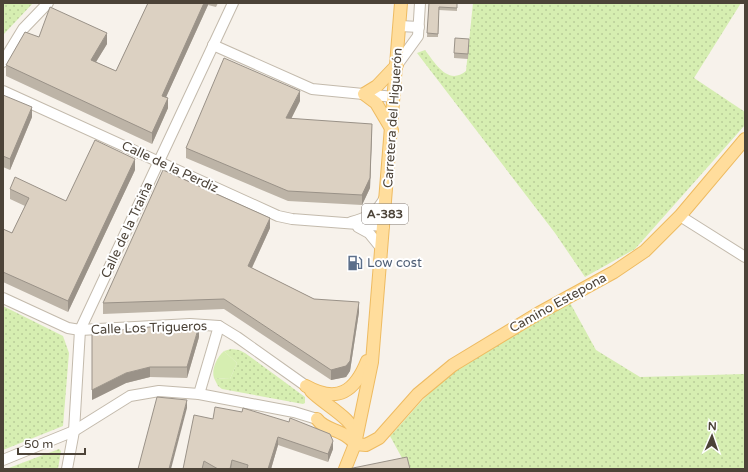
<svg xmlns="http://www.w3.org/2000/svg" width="748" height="472" font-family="'Varela Round',sans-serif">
	<defs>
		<pattern id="grass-dots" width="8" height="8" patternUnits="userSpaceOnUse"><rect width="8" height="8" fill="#d6eeb1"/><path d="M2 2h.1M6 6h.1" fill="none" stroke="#b9cd99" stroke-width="1.8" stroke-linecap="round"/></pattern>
	</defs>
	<rect width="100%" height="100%" fill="#f7f2eb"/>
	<g fill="url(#grass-dots)">
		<polygon points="3,3 33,3 3,35"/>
		<path d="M 473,3 L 741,3 L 694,78 L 745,112 L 745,125 L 635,249 L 585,277 L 555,233 L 417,53 L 425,50 C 435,63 448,86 466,71 Z"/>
		<path d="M 569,301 L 596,350 L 640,377 L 745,374 L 745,469 L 408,469 L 390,436 C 405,421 418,403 434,389 C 474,354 522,327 569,301 Z"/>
		<polygon points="3,306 63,336 69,353 63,426 3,450"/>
		<polygon points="231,349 239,350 245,353 305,397 305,403 303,404 222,389 218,386 214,378 230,379 237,363 224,351"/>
		<polygon points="59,449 61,451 58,469 6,469"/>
	</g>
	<path fill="#d6eeb1" d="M 224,351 L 237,363 L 230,379 L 214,378 C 211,369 217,357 224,351 Z"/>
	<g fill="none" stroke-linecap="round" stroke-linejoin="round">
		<g stroke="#c3baac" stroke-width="12">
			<g id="minor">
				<polyline points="400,26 419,27"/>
				<polyline points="213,45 312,89 394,97"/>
				<polyline points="3,62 23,29 48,3"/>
				<polyline points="397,65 418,36 420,3"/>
				<polyline points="3,91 278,216 292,219 384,226"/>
				<polyline points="680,216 745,257"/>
				<path d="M 351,222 C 367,218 378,212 385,197"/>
				<polyline points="358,227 369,233 382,249"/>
				<polyline points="3,298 68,328 80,330 190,324 219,326 237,337 306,386"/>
				<polyline points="199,394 219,326"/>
				<polyline points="3,460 74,431 130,396 159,391 199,394 294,412 317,419"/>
				<polyline points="67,469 74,431 80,330 233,3"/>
			</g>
		</g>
		<g stroke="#eebb61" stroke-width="14">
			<g id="major">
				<polyline points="392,130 376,103 364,94 377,86 397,65"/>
				<path d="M 306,386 C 338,404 355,391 367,361"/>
				<path d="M 311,391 C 323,404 355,419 356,437"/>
				<path d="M 317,419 C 325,431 344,429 355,444"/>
				<polyline points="355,444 366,445 379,438 418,394 453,365 539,313 614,272 645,251 680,216 745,139"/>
				<polyline points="345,469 355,444 372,362 401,3"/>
			</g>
		</g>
		<use href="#minor" stroke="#fff" stroke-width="10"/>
		<use href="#major" stroke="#ffdd9c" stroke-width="12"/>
	</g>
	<g fill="#bdb4a7">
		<polygon points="148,3 218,3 216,7 208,5 166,97 168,108 152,144 6,76 6,65 39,37 107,44 96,62 116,71"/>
		<polygon points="429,3 457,3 457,11 439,10 438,37 427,37"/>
		<polygon points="469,45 468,59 454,58 454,53"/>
		<polygon points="3,95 32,117 10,170 3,167"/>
		<polygon points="300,101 291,119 372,134 370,188 362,205 288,201 186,158 186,148"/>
		<polygon points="135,170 68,312 3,282 3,229 12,233 25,206 10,199 10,189 66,201"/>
		<polygon points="270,228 252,268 314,299 359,312 350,371 346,377 331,380 224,309 103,314 103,303"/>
		<polygon points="199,337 187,378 150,377 126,383 92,400"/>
		<polygon points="213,419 333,449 328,462 278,445 271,469 235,469 232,468 231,469 183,469"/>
	</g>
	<g fill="#9a9288">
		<polygon points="204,3 208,3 208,5 162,106 162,96"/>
		<polygon points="107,33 107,44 91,70 91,60"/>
		<polygon points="300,91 300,101 286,129 286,118"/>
		<polygon points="168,98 168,108 152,144 152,133"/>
		<polygon points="32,107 32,117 10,170 10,159"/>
		<polygon points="372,124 370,188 362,205 362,195"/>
		<polygon points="135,159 135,170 68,312 68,301"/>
		<polygon points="270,218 270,228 248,276 248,266"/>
		<polygon points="359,302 359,312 350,371 346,377 331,380 331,370"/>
		<polygon points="199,326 199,337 187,378 187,367"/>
		<polygon points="150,367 150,377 126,383 92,400 92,390 126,373"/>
		<polygon points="187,400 187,408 171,469 169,469"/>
		<polygon points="278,437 278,445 271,469 268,469"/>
		<polygon points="333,441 333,449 328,462 328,454"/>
		<polygon points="232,460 231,469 230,469"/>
	</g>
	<g fill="#dcd1c2" stroke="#9a9288">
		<polygon points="148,3 204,3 162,96 168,98 152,133 6,65 25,32 39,37 50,7 107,33 91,60 116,71"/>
		<polygon points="429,3 457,3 457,8 439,7 438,34 427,33"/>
		<polygon points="455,38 469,39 468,54 454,53"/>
		<polygon points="224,58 300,91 286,118 372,124 370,178 362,195 288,191 186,148"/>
		<polygon points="3,95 32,107 10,159 3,156"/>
		<polygon points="95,140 135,159 68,301 3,272 3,229 12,233 29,198 10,189 15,177 66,201"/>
		<polygon points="163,170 270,218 248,266 314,299 359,302 350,361 346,366 331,370 224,299 103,303"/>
		<polygon points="199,326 187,367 150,367 126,373 92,390 92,333 149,327"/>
		<polygon points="157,397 187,400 169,469 138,469"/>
		<polygon points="215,407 242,412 243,408 289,422 290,418 330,434 333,441 328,454 278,437 268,469 247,469 248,465 232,460 230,469 218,469 204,461 202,469 183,469 194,415 213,419"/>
		<polygon points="407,457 410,469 348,469"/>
	</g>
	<defs>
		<g id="fuel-bare" transform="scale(1.2)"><path d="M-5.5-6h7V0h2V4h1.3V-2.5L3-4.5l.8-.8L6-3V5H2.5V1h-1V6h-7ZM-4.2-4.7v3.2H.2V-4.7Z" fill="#5c6f8a" stroke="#fff" stroke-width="2.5" paint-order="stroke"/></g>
	</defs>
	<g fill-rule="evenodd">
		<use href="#fuel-bare" x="355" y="263"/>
	</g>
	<g text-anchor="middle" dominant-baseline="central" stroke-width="4" stroke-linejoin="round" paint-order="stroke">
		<rect fill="#fff" stroke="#827b74" stroke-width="1" x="362" y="204" width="46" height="20" rx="3"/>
		<g font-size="12" font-weight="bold" fill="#4c4338">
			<text x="385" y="214">A-383</text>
		</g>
		<g font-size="13" fill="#4c4338" stroke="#fff">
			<text transform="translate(393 118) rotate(-86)">Carretera del Higuerón</text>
			<text transform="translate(170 167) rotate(25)">Calle de la Perdiz</text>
			<text transform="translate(127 230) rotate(-65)">Calle de la Traiña</text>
			<text transform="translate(558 303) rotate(-29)">Camino Estepona</text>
			<text transform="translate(149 328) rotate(-2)">Calle Los Trigueros</text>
		</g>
		<g font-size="13" fill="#4e5e75" stroke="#fff" text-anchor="start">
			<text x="367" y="263">Low cost</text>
		</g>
	</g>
	<rect width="748" height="472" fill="none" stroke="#4c4338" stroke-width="8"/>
	<g transform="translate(712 436) rotate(2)" stroke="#ffffff" stroke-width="3" paint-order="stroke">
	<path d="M0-3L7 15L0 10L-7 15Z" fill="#4c4338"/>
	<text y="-6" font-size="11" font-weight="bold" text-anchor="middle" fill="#4c4338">N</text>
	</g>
	<path d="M18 448v6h67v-6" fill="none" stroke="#4c4338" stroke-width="2"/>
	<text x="24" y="448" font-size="12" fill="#4c4338" stroke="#ffffff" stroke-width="3" paint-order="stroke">50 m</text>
</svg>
